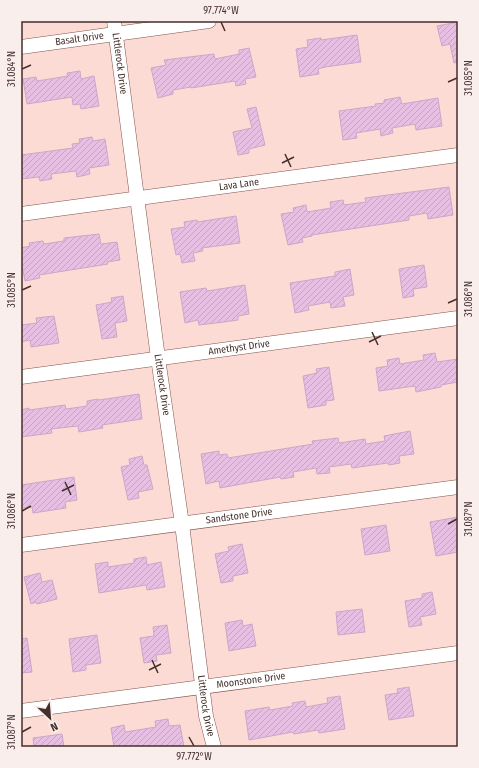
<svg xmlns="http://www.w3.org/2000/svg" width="479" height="768" font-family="'Fira Sans Condensed',sans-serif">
	<defs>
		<pattern id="building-hatch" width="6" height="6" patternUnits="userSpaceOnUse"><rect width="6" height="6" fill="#e7bfe2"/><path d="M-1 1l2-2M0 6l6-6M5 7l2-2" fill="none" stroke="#c7a4c2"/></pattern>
	</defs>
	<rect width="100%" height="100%" fill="#fddbd5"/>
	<g fill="url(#building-hatch)" stroke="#cda6c8">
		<polygon points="458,22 458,62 454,63 450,44 442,46 437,26"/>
		<polygon points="357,35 361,62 325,67 318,69 319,74 300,77 296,49 308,47 307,40 321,38 321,40"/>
		<polygon points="249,48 256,77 245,79 246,84 236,86 235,81 191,88 191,87 173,90 173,94 158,98 151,68 166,65 164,60 214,54 215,59 239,54 239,50"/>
		<polygon points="80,71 81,79 94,76 99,106 81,109 80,104 73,105 72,97 27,104 23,79 36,77 37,81 68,76 67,73"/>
		<polygon points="400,97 402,104 438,98 442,126 416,130 415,124 392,128 393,133 381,136 380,129 356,133 357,138 343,140 339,111 376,106 375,104 384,103 384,100"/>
		<polygon points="256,107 265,145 249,149 249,153 238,155 233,132 252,128 247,109"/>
		<polygon points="92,137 93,141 105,139 109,165 89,168 90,174 77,177 76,171 51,174 52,179 40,181 39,177 21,179 21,155 73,148 72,144 80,143 79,139"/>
		<polygon points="449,187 453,215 428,219 427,213 409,216 409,220 312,235 312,236 302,238 303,242 288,245 281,214 294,212 293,208 306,205 307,212 331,208 330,202 343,200 344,205 366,202 365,198"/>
		<polygon points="236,216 240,243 202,248 203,251 193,253 195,261 182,263 180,254 176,255 171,229 185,227 184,222 197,220 197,222"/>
		<polygon points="99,234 101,244 117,242 120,260 107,262 108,264 39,275 40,278 25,281 21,260 21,248 30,246 29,243 43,241 44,244 64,241 64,238"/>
		<polygon points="424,265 427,287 413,289 414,296 403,298 399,269"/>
		<polygon points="350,269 354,295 343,297 345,306 331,308 330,302 308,306 309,310 295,313 290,283 335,276 335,272"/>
		<polygon points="245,285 249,314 238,316 238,320 224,322 199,325 198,320 185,323 180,292 206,288 207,291"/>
		<polygon points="123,296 127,321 115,323 117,337 102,339 96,305 112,302 111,298"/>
		<polygon points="54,316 59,343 31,347 30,340 21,342 21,325 37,323 36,318"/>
		<polygon points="435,353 437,362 458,359 458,382 441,385 441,387 416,392 415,386 379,391 376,368 388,366 387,360 399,358 400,364 424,360 423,355"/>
		<polygon points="329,367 334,400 326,401 326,405 308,408 303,376 317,373 316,369"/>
		<polygon points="139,394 142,419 102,425 103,428 79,432 78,426 51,429 52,433 21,437 21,410 29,408 29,410 65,405 66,409 87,406 87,401 98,399 99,400"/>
		<polygon points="410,431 414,454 399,456 400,463 389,465 388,463 352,468 351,464 329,467 330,473 317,474 316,468 293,472 294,477 281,479 280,477 220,488 219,481 206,484 201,454 219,451 219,455 227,454 228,458 313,444 312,441 338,438 339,443 365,439 366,444 385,441 384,436"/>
		<polygon points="142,456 144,465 147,465 153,489 138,492 139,498 128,500 121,467 130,465 129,459"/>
		<polygon points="74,477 77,500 65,502 66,508 33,513 32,507 21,508 21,485"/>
		<polygon points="458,517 458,552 436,556 430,522"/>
		<polygon points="386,525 390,551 365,555 361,529"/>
		<polygon points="242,544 248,573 233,576 233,581 221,583 215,554 229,551 228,547"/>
		<polygon points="146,557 147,565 161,562 165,587 147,590 146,585 99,593 95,564 108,562 108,567 134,563 134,559"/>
		<polygon points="40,573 42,582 52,580 57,599 37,604 36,602 31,604 24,577"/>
		<polygon points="432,592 436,614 420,617 422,625 409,627 405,601 422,598 422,594"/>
		<polygon points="362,609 365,632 338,635 336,612"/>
		<polygon points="242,620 243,626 252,624 256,646 229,651 225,623"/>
		<polygon points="167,625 171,653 156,655 157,661 144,663 140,638 154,636 153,627"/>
		<polygon points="97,635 101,663 86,665 86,670 73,672 69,639"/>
		<polygon points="27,638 32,672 21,673 21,639"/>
		<polygon points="409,687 414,716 389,720 385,695 398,693 397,689"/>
		<polygon points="340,696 345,729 319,733 318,730 294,734 293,732 249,740 245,711 269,707 270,710 293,706 292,703 305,701 306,707 328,703 327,698"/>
		<polygon points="168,719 169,726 180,725 184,747 114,747 111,728 124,725 125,732 156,727 155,721"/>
		<polygon points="62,734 64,747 34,747 33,738"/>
	</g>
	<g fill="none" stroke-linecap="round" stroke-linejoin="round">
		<g stroke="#82544b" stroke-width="15">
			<g id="minor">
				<path id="s1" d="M 114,21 L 158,358 L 182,524 L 206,716 L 214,747"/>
				<path id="s2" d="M 21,47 L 209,21"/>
				<path id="s3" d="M 21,214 L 458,155"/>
				<path id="s4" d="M 21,377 L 458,318"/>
				<path id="s5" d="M 21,545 L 458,487"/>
				<path id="s6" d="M 21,711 L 458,653"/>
			</g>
		</g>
		<use href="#minor" stroke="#fff" stroke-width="14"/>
	</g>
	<path fill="none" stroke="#442f2b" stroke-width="1.5" d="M 221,22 L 225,31M 22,69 L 31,65M 448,82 L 457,78M 285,154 L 291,167M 282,163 L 294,157M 22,290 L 31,286M 448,303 L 457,299M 372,332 L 378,345M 369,342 L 381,336M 65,482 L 71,495M 62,491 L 74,485M 22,511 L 31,506M 448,524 L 457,519M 152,660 L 158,673M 149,670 L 161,664M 22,732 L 31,727M 189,737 L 194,746"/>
	<g text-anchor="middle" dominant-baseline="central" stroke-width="3.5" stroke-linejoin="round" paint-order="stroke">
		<g font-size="10" fill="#442f2b" stroke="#faeeec">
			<text stroke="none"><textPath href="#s2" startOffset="59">Basalt Drive</textPath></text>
			<text stroke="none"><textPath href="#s1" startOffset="43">Littlerock Drive</textPath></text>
			<text stroke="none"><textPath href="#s3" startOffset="220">Lava Lane</textPath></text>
			<text stroke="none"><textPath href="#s4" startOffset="220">Amethyst Drive</textPath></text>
			<text stroke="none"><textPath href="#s1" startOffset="367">Littlerock Drive</textPath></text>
			<text stroke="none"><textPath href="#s5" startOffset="220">Sandstone Drive</textPath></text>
			<text stroke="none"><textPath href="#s6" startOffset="232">Moonstone Drive</textPath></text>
			<text stroke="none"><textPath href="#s1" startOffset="691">Littlerock Drive</textPath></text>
		</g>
	</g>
	<rect width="479" height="768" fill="none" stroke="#faeeec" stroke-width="44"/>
	<g transform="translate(50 718) rotate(154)" stroke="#faeeec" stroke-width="3" paint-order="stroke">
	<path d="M0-3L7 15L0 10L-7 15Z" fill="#442f2b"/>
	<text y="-6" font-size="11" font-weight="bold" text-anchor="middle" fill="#442f2b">N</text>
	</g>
	<rect x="22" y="22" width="435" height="724" fill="none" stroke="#442f2b" stroke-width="1.5"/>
	<g font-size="10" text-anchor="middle" fill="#442f2b">
		<text x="221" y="14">97.774°W</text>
		<text transform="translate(11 69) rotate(-90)" y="4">31.084°N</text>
		<text transform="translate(468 78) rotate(-90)" y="4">31.085°N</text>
		<text transform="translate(11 290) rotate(-90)" y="4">31.085°N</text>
		<text transform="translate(468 299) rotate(-90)" y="4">31.086°N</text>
		<text transform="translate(11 511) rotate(-90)" y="4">31.086°N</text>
		<text transform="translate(468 519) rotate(-90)" y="4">31.087°N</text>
		<text transform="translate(11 732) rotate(-90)" y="4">31.087°N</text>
		<text x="194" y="760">97.772°W</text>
	</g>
</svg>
